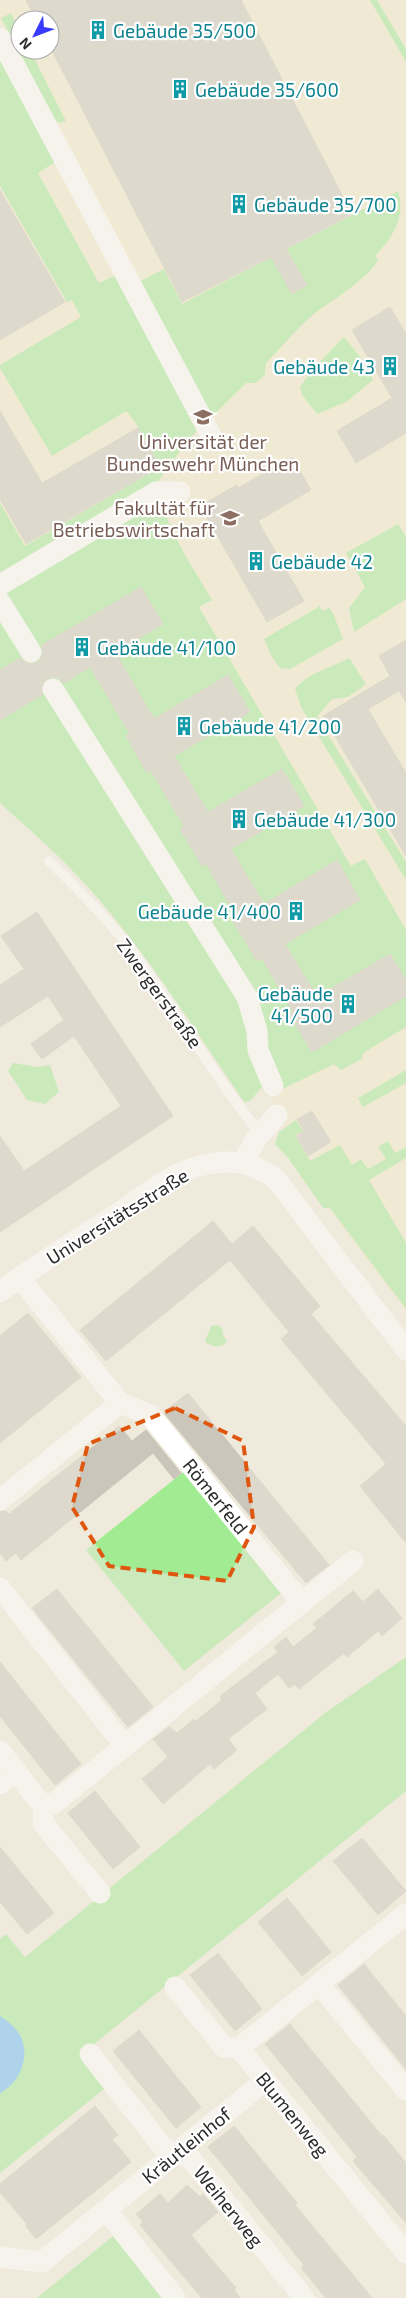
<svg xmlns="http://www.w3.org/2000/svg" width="406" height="2298" font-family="'Exo 2',sans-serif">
	<rect width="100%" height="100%" fill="#efeadc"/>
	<path fill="#f2ecc9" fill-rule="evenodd" d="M 0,0 L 406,0 L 406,1312 L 327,1207 L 277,1115 L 269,1093 L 0,784 ZM 20,20 L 50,20 L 50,50 L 20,50 Z"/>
	<g fill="#a1eb92">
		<polygon points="370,0 377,0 406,49 406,62"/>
		<polygon points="11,13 20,31 20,50 30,50 66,121 59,123 53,118 1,18"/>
		<path d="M 0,46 L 57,161 L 38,173 L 99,283 L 118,274 L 125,289 L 164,269 L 182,304 L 398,191 C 406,218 393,237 375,256 L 378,260 C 371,275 337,298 323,307 C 305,319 282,347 266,363 L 265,375 L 255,383 L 246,383 L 188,440 L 156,484 C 165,526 190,563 212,600 L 199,607 L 351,866 L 365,859 L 406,930 L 406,1027 L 363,1053 L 362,1059 L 341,1070 L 334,1064 L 268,1096 L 261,1088 L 250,1101 L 245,1102 L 242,1099 C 193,1027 146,952 88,887 C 61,857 30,830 0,803 L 0,503 L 25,546 L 160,467 L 135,422 L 126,411 L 52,456 L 0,368 L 0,365 L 81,317 L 72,300 L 67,302 L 0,186 Z"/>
		<polygon points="344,337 361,358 373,380 346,402 317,414 302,395 300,387 312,370"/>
		<polygon points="398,524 406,537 406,599 354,632 349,608 365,587 346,553"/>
		<polygon points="320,606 323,611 329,608 333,613 343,639 290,669 280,668 272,657 264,639"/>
		<path d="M 349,658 L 366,684 L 348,697 L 332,699 L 317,717 L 406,862 L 406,880 L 301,707 L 295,689 C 306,674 332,667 349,658 Z"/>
		<polygon points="13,1063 37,1067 50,1065 59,1092 45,1104 27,1100 8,1071"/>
		<polygon points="406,1070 406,1083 363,1107 358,1098"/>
		<polygon points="296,1120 303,1131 295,1135 310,1161 340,1145 352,1165 361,1159 368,1169 386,1159 378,1147 388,1141 395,1153 406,1147 406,1158 369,1180 406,1243 406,1309 330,1208 323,1208 289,1159 275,1144 279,1132"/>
		<path d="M 217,1325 L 222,1328 L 223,1335 L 227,1341 C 222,1349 211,1347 205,1341 L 211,1326 Z"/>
		<polygon points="187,1469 285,1590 184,1671 86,1550"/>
		<polygon points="406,1657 406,1791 93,2045 119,2077 0,2173 0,1939 6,1934 25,1957 325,1713"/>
		<polygon points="113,2236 163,2298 37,2298"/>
	</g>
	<path fill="#63b9fc" d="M 0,2016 C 8,2021 15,2027 20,2035 C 31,2056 20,2083 0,2093 Z"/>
	<g fill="#cac6bb" stroke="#cac6b5">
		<polygon points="26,0 241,0 352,214 286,249 307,285 292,294 271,257 182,302 50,47 50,20 36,20"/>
		<polygon points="0,190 65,302 0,340"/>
		<polygon points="390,307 406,334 406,433 356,463 337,431 392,398 352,330"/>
		<polygon points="0,411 42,483 138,428 160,467 26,544 0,499"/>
		<polygon points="292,457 311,490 258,521 304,601 267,622 200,506 237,485 238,488"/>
		<polygon points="141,587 163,624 115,652 154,719 228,675 250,712 174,756 208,812 282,769 304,806 231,849 264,904 337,860 360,900 285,944 317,997 390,954 406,980 406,996 312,1052 289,1014 293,1012 262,958 257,961 233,921 238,919 206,864 202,866 180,829 184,826 151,771 147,773 126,736 130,734 90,667 64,683 58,678 47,678 42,684 42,695 0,720 0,670 20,658 26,663 37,663 42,657 42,645"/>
		<polygon points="406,640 406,702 399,691 368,709 406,773 406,856 323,716 390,676 379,656"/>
		<polygon points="37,912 173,1116 0,1232 0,1136 24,1171 121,1106 74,1036 42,1059 31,1044 64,1020 48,996 0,1027 0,985 24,969 1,936"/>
		<polygon points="312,1111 331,1142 308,1156 296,1136 304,1131 297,1119"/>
		<polygon points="213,1221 232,1244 253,1226 320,1306 311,1314 406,1426 406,1543 360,1486 386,1464 281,1339 289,1332 230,1260 106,1361 80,1330"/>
		<polygon points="28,1313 81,1377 0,1443 0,1336"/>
		<polygon points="188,1393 329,1565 306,1583 165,1414 165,1411"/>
		<polygon points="119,1426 132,1441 146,1430 181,1473 174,1479 153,1453 21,1560 16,1553 6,1561 0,1553 0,1512 6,1511 9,1514"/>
		<polygon points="57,1589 153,1707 128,1727 32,1608"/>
		<polygon points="378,1589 402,1618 382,1636 378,1631 347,1657 344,1653 299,1689 295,1684 289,1688 278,1674 255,1693 267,1709 228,1739 237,1750 214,1769 210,1764 163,1804 142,1779 168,1757 153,1739 169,1727 177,1733 194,1719 196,1721 222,1700 220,1696 278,1652 274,1647 286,1637 293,1647 317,1628 313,1624 353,1591 363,1602"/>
		<polygon points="0,1662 81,1764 55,1785 0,1716"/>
		<polygon points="95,1791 140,1847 113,1869 68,1813"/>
		<polygon points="362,1838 406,1891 378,1915 333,1861"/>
		<polygon points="0,1847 54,1913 27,1934 0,1902"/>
		<polygon points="287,1898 331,1952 302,1976 258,1922"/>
		<polygon points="218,1953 262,2009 235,2031 190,1975"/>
		<polygon points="364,1964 406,2016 406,2069 338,1985"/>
		<polygon points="290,2024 382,2136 383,2135 406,2163 406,2223 353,2161 357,2157 265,2044"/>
		<polygon points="139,2030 201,2107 176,2128 113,2051"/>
		<polygon points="95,2106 118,2135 112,2139 131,2162 36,2239 26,2226 27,2224 0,2192 0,2184"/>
		<polygon points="234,2126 297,2203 295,2205 372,2298 326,2298 301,2268 304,2265 208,2147"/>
		<polygon points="187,2185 200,2197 203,2194 218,2212 191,2235 236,2288 234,2290 240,2298 202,2298 140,2225 143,2222 136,2214 160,2194 168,2203"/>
	</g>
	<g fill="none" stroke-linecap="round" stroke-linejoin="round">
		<path stroke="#fff" stroke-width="10" d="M 49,861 C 79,890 109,920 134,953 C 178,1012 214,1077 261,1134"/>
		<g stroke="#fff" stroke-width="21">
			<polyline points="0,38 214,441"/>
			<polyline points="0,585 156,492 180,492"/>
			<polyline points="0,602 31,652"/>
			<polyline points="53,689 247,997 257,1031 258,1050 273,1086"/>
			<polyline points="243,1162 256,1139 277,1115"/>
			<polyline points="20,1278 120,1403 150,1415 302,1603"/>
			<path d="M 0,1292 C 38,1263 79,1239 118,1213 C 142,1198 166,1176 193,1168 C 226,1158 249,1160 276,1179 L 406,1350"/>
			<polyline points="0,1500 120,1403"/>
			<polyline points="0,1588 125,1746 353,1561"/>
			<polyline points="0,1751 37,1799 44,1804 43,1823 100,1893"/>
			<polyline points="0,1784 16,1771"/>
			<polyline points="44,1804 53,1804 125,1746"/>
			<polyline points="319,1984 406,2090"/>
			<polyline points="175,1987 224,2047 239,2048 406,2253"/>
			<polyline points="239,2048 406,1914"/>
			<polyline points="90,2054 162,2146 176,2154 190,2158 304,2298"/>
			<polyline points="106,2210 175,2298"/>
			<polyline points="0,2257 42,2262 266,2080"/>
		</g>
	</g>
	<path d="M0 0H406V2298H0ZM 175,1408 L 243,1441 L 254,1527 L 227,1581 L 109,1566 L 72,1507 L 88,1444 Z" fill="#efeadc" fill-opacity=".55" fill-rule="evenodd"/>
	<path fill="none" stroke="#df570e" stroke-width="4" stroke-dasharray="10 6" stroke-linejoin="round" d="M 175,1408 L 243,1441 L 254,1527 L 227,1581 L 109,1566 L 72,1507 L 88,1444 Z"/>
	<defs>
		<g id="building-bare" transform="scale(1.5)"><path d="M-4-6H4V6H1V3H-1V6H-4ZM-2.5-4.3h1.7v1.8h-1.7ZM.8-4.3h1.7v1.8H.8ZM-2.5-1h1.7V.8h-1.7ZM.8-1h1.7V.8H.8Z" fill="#0f9aa8" stroke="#fff" stroke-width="2.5" paint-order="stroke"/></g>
		<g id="university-bare" transform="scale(1.5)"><path d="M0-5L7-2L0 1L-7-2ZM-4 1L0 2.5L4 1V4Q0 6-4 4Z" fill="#8d6e63" stroke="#fff" stroke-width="2.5" paint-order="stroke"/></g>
	</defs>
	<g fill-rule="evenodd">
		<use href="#building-bare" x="98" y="30"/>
		<use href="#building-bare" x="180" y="89"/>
		<use href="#building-bare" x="239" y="204"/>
		<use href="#building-bare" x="390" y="366"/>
		<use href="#university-bare" x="203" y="417"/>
		<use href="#university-bare" x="230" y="518"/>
		<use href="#building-bare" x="256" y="561"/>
		<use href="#building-bare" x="82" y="647"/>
		<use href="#building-bare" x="184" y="726"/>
		<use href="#building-bare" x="239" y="819"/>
		<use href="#building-bare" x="296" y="911"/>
		<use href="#building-bare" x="348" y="1004"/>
	</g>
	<g text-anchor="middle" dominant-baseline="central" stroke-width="4.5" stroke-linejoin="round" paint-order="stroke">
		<g font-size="19" fill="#0d838f" stroke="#fff" text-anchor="start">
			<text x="113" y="30">Gebäude 35/500</text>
			<text x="195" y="89">Gebäude 35/600</text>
			<text x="254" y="204">Gebäude 35/700</text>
			<text x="375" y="366" text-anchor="end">Gebäude 43</text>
			<text x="271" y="561">Gebäude 42</text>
			<text x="97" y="647">Gebäude 41/100</text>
			<text x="199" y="726">Gebäude 41/200</text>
			<text x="254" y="819">Gebäude 41/300</text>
			<text x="281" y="911" text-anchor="end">Gebäude 41/400</text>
			<text x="333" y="993" text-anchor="end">Gebäude<tspan x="333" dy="22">41/500</tspan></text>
		</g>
		<g font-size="19" fill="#785e54" stroke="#fff">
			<text x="203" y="441">Universität der<tspan x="203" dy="22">Bundeswehr München</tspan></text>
			<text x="215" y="507" text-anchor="end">Fakultät für<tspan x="215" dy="22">Betriebswirtschaft</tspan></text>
		</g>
		<g font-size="19" fill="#2b2b2b" stroke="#fff">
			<text transform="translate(160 993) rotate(54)">Zwergerstraße</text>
			<text transform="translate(117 1216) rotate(-32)">Universitätsstraße</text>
			<text transform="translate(216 1496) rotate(51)">Römerfeld</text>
			<text transform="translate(293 2114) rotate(51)">Blumenweg</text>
			<text transform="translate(186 2145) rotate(-39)">Kräutleinhof</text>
			<text transform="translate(229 2206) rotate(51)">Weiherweg</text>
		</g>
	</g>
	<g transform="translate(35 35) rotate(228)"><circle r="24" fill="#ffffff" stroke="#aaaaaa"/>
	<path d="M0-4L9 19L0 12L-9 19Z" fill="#383bff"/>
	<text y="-8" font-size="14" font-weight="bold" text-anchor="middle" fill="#2b2b2b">N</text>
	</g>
</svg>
